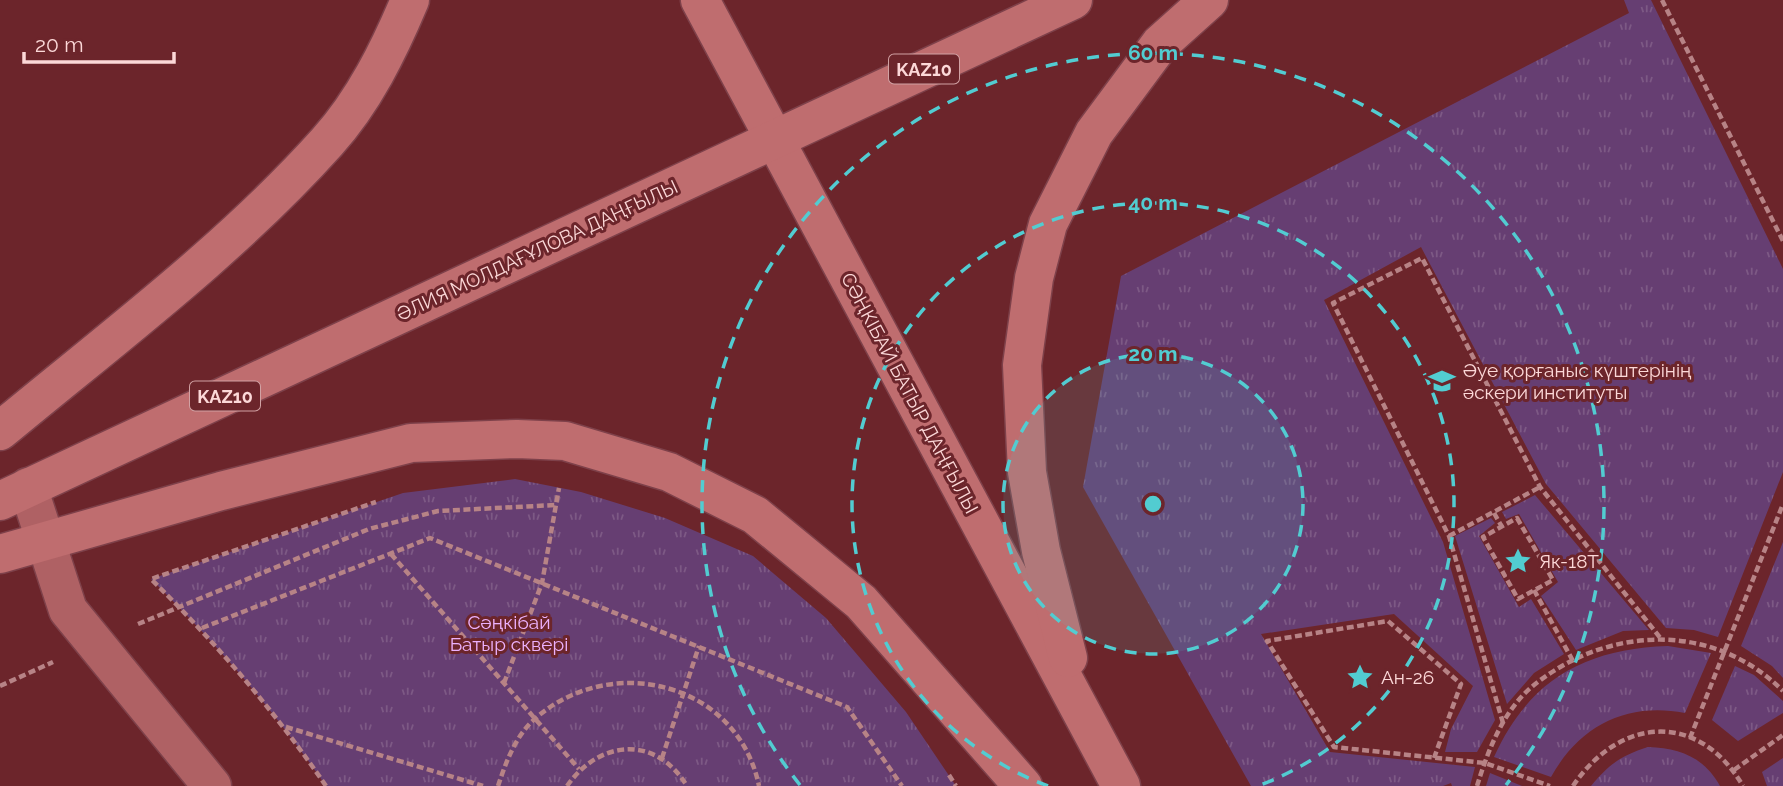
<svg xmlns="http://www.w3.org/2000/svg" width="1783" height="786" font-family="Raleway,sans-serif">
	<defs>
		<pattern id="grass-tufts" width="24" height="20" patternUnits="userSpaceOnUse" patternTransform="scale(1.75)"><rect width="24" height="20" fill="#663e72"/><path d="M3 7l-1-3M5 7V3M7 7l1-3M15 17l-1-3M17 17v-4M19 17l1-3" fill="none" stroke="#7d5985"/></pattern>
	</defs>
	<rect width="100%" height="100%" fill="#6c252b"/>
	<g fill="url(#grass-tufts)">
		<polygon points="1624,0 1651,0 1783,269 1783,472 1718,637 1694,630 1666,628 1546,484 1421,247 1324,300 1443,542 1495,720 1477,752 1445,752 1451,729 1473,686 1394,614 1261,634 1330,752 1475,767 1470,786 1452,786 1451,783 1443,786 1251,786 1083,487 1121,276 1629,13"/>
		<path d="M 515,479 L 581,492 L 665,518 L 753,556 L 826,618 L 906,712 L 956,786 L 326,786 C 274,710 216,643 151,579 L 403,493 Z"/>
		<polygon points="1535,495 1649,630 1623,631 1576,650 1541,596 1558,582 1519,514 1506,519 1502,512"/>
		<polygon points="1491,518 1495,523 1479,536 1519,607 1531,599 1564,654 1534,673 1507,704 1455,536"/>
		<polygon points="1783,542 1783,678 1772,666 1741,646"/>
		<path d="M 1668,646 L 1711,653 L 1685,713 C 1627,702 1580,725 1551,777 L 1494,757 C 1529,680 1584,649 1668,646 Z"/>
		<polygon points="1735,666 1754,675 1783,701 1783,713 1738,741 1712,720"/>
		<path d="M 1648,747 C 1679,748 1704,757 1720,786 L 1591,786 C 1608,765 1622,755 1648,747 Z"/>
		<polygon points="1783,758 1783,786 1767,786 1762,772"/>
		<polygon points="1490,773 1522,786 1486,786"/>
	</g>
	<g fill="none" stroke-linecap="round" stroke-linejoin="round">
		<g stroke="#7e414a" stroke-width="41">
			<polyline id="minor" points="28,487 68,610 212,786"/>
		</g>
		<g stroke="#7e414a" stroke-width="41">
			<g id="major">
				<polyline points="700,0 1121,786"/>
				<path d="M 0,431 C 112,338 230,250 327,142 C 364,101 389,50 410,0"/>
				<polyline points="0,501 1073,0"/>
				<polyline points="0,554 221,491 411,443 517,439 565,441 669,472 755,515 861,602 1023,786"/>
				<polyline points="1068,658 1041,551 1027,472 1022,365 1034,278 1048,224 1094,133 1160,44 1209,0"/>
			</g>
		</g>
		<g stroke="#b78386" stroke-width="4.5" stroke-dasharray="7 3.5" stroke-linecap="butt">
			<polyline points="1662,0 1783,241"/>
			<polyline points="1494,513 1502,527"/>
			<polygon points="1517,518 1553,580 1518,599 1483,537"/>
			<polyline points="1449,536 1540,487"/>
			<polyline points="391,554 579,769"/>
			<polyline points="1534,590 1573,661"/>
			<polyline points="138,624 369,529 438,511 556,505"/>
			<polyline points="202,628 430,538 847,707 902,786"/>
			<polyline points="504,683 542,583 559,488"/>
			<polyline points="0,686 53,662"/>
			<polyline points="1503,723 1449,536 1333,303 1422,258 1540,487 1662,640"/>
			<polyline points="286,727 483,786"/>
			<polyline points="1690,738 1783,504"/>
			<polyline points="662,758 699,646"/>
			<polyline points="1434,758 1461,684 1388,621 1267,641 1334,747 1485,763 1550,786"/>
			<polyline points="1734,770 1783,735"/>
			<polyline points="949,775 956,786"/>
			<path d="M 326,786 C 274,710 216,643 151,579 L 376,502"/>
			<path d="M 498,786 C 506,762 516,734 537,717 C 613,652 738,683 759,786"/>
			<path d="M 567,786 C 600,739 656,735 687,786"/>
			<path d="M 1477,786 C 1488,750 1504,709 1534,685 C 1609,625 1714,622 1783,691"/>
			<path d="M 1573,786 C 1620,716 1699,711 1743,786"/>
		</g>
		<use href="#minor" stroke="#af6164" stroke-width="38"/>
		<use href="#major" stroke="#bf6d6f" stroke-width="38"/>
	</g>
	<circle cx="1153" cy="504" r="150" fill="#52ccd1" fill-opacity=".12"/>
	<g fill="none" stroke="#52ccd1" stroke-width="3.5" stroke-dasharray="12 9">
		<circle cx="1153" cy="504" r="150"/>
		<path d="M1048 786A301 301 0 1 1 1258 786"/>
		<path d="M800 785A451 451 0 1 1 1506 785"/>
	</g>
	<defs>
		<g id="university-bare" transform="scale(2.1)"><path d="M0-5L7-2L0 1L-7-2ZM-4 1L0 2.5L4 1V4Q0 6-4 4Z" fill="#52ccd1" stroke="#6c252b" stroke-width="2.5" paint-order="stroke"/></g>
		<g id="sight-bare" transform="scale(2.1)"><path d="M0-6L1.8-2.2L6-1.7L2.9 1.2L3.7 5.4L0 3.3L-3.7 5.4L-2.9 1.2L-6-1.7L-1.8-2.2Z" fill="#52ccd1" stroke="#6c252b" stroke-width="2.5" paint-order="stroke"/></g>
	</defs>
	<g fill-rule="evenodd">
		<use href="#university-bare" x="1442" y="381"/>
		<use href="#sight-bare" x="1518" y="561"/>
		<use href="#sight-bare" x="1360" y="677"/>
	</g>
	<g text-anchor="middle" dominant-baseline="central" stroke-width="6" stroke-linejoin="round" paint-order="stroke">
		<g fill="#6c252b" stroke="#d1a2a4" stroke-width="2">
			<rect x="889" y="54.5" width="70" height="29" rx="5"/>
			<rect x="190" y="381.5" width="70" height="29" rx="5"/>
		</g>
		<g font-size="18" font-weight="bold" fill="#fcd8d8">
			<text x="924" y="69">KAZ10</text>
			<text x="225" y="396">KAZ10</text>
		</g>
		<g font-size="19" fill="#fcd8d8" stroke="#6c252b">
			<text transform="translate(537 250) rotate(-25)">ӘЛИЯ МОЛДАҒҰЛОВА ДАҢҒЫЛЫ</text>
			<text transform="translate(910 393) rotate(62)">СӘҢКІБАЙ БАТЫР ДАҢҒЫЛЫ</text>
		</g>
		<g font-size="19" fill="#fcd8d8" stroke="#6c252b" text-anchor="start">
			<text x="1463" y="370">Әуе қорғаныс күштерінің<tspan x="1463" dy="22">әскери институты</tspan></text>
			<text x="1539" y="561">Як-18Т</text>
			<text x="1381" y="677">Ан-26</text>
		</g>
		<g font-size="19" fill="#ecb1fd" stroke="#6c252b">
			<text x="509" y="622">Сәңкібай<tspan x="509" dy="22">Батыр сквері</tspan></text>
		</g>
	</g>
	<circle cx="1153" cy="504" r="10" fill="#52ccd1" stroke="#6c252b" stroke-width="3.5"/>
	<g font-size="21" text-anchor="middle" font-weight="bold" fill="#52ccd1" stroke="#6c252b" stroke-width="6" stroke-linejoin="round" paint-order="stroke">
		<text x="1153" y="60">60 m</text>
		<text x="1153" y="210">40 m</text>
		<text x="1153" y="361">20 m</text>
	</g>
	<path d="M24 52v10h150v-10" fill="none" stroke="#fcd8d8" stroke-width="3.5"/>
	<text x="35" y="52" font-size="21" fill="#fcd8d8" stroke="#6c252b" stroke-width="5" paint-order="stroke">20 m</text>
</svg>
